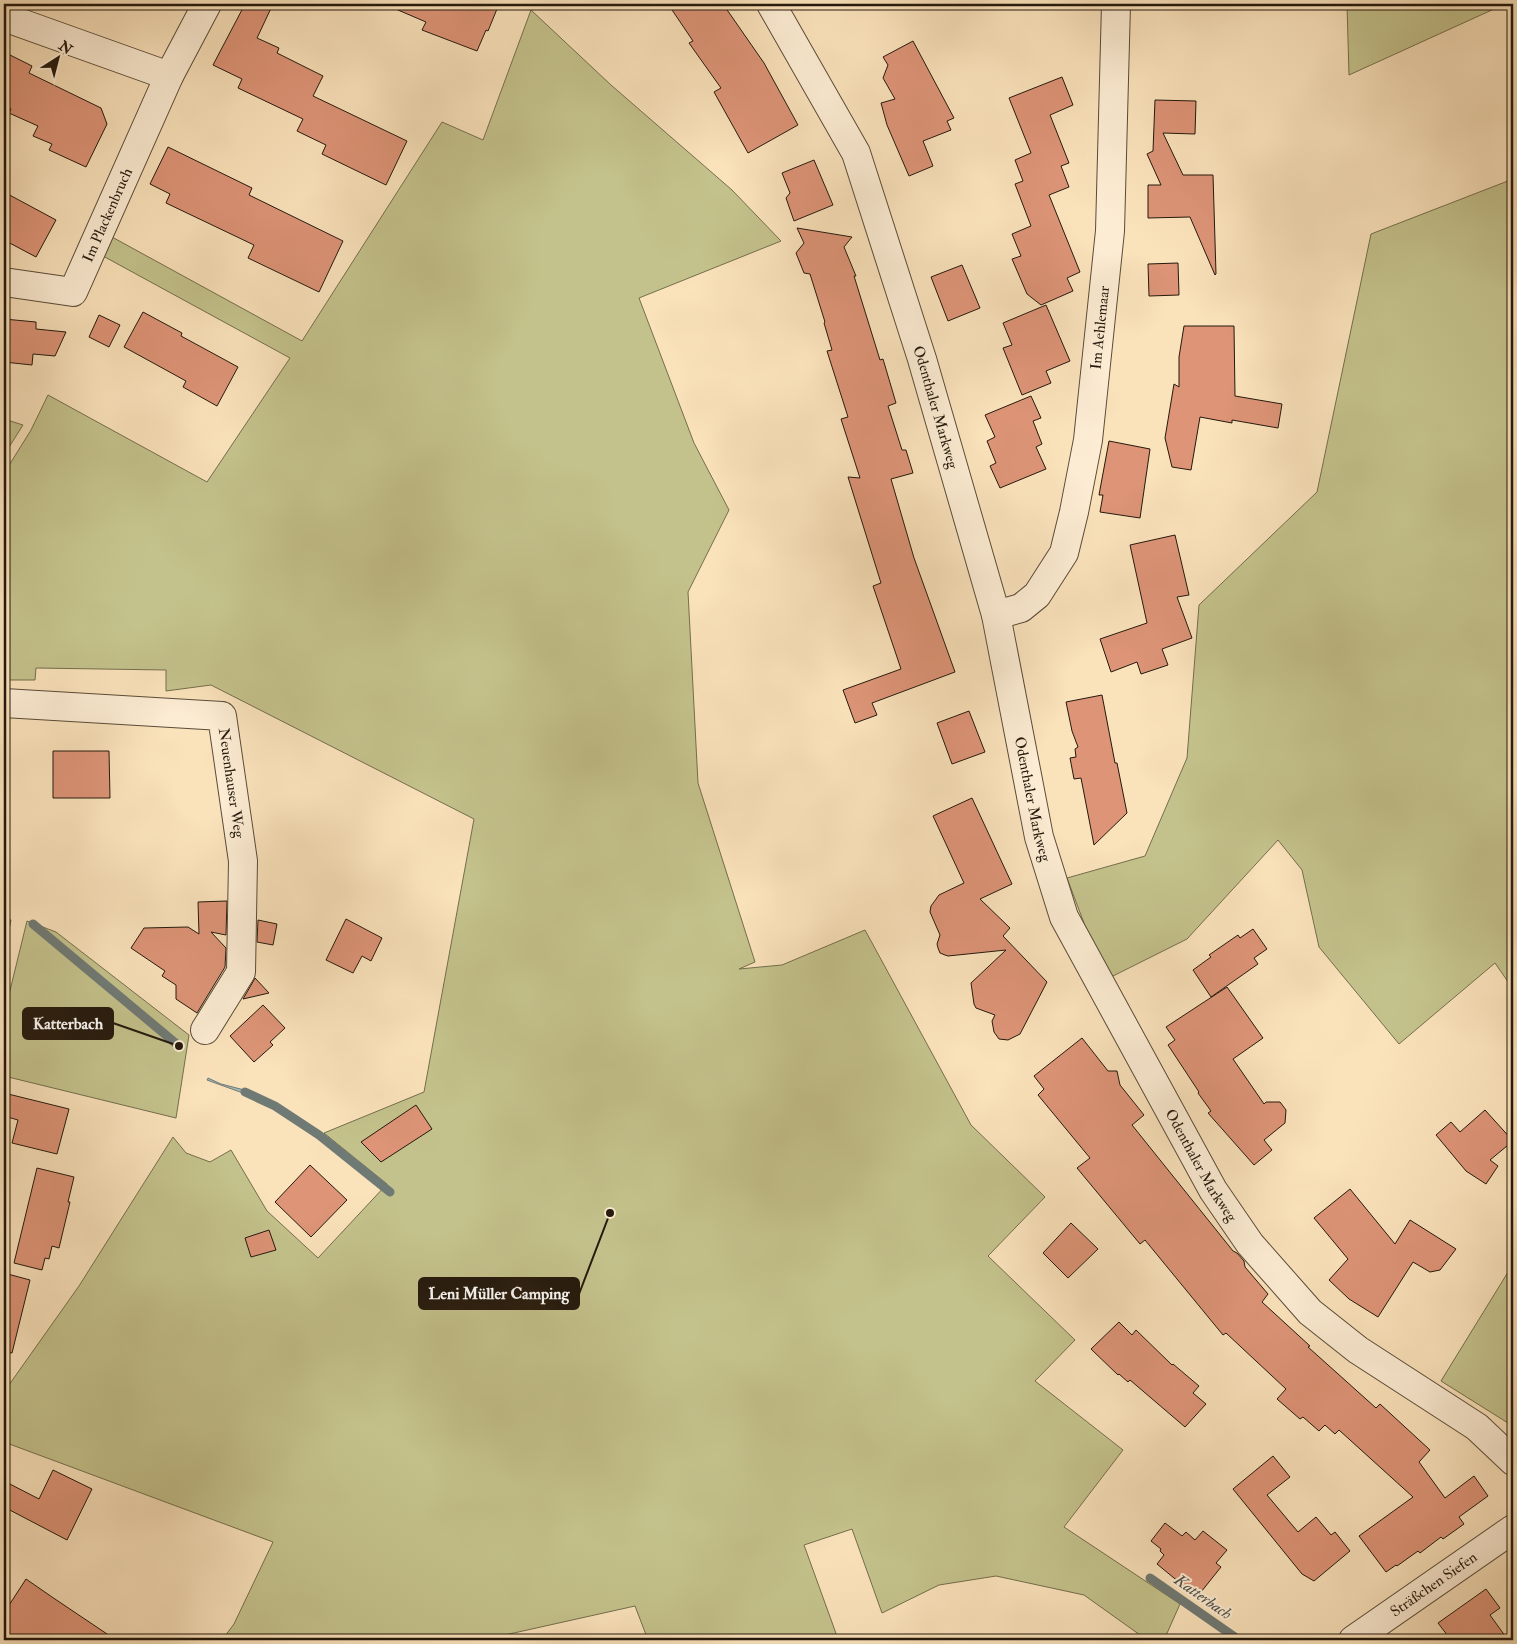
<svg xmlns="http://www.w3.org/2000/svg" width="1517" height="1644" font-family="'IM FELL Double Pica',serif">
	<rect width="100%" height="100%" fill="#fae2bb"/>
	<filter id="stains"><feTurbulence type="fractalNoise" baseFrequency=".004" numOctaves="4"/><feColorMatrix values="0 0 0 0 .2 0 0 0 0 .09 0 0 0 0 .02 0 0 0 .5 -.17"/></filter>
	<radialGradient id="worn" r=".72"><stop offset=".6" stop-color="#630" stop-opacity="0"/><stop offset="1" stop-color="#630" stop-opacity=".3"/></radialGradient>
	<g fill="#c4c28c" stroke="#746e4c">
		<polygon points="1347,4 1505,4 1349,75"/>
		<polygon points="531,10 611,85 732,190 781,241 639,298 694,443 729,510 688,592 698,783 755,962 739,969 782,965 865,930 971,1125 1045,1197 988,1256 1075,1340 1035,1381 1123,1450 1064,1527 1180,1604 1164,1640 1147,1640 1084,1595 996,1576 939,1585 882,1613 852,1529 804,1545 838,1639 836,1640 648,1640 635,1606 496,1637 496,1640 222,1640 234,1624 273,1542 4,1442 4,1392 79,1286 173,1137 186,1153 210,1162 231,1150 267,1211 318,1258 387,1184 324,1133 424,1092 474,819 211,685 166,691 166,670 36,668 35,680 5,680 8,467 31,430 48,395 207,482 290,358 103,256 112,237 302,341 442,122 483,140"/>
		<polygon points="1513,179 1513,989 1495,963 1399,1044 1319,947 1302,870 1278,840 1187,939 1111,977 1087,931 1067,878 1145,856 1187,758 1199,605 1317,492 1371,234"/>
		<polygon points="4,419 23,425 4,455"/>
		<polygon points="4,918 11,920 4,954"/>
		<polygon points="27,921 56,932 189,1035 176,1118 4,1076 4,1015"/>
		<polygon points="1513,1264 1513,1429 1508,1423 1441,1381"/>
	</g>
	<polygon fill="#a2bbba" stroke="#707a75" points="208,1078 221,1084 256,1093 254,1097 207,1080"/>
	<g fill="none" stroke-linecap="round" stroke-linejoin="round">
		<g stroke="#707a75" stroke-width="9">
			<polyline points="33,924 179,1046"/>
			<polyline points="245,1092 275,1106 319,1135 390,1192"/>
			<polyline points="1150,1578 1239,1640"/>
		</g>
	</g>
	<g fill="#dd9477" stroke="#24190d">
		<polygon points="245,4 273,4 257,38 279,48 277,53 323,76 313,96 407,141 386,185 322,154 326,145 297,131 303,119 238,88 242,79 213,65"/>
		<polygon points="384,4 499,4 488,31 486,30 477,51 422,30 426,22"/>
		<polygon points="668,4 723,4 764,63 798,125 748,153 714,92 721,88 689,43 693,41"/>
		<polygon points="913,41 954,118 947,121 951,130 923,141 933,166 909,176 887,125 881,103 895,99 883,78 888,65 883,57"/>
		<polygon points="4,52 32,66 29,73 101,108 107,124 86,167 49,150 52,144 33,136 38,126 9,113 11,109 4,106"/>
		<polygon points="1062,77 1073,105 1050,115 1069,163 1061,166 1069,187 1049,195 1080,272 1067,278 1073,291 1041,305 1027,294 1012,259 1021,256 1012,234 1031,226 1015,184 1023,181 1015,160 1031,153 1009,98"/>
		<polygon points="1155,100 1196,101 1195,134 1163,133 1183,175 1213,175 1216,274 1215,275 1190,217 1148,218 1148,185 1161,185 1147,154 1153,151"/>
		<polygon points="168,147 252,188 249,195 343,241 319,292 248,258 254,245 166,203 170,194 150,184"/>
		<polygon points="814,160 833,205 794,221 786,198 790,193 782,173"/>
		<polygon points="4,192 56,220 36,257 4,240"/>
		<polygon points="797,228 852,237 844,247 856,276 854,276 880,360 883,359 896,403 888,406 902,450 906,450 913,473 891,479 914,558 955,672 872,703 877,715 855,723 843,690 901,669 873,586 881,583 848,477 860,478 841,419 848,417 827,351 832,350 824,323 825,322 810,274 804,273 796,253 804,243"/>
		<polygon points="1178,263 1179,295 1149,296 1148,264"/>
		<polygon points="962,265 980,308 948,321 931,277"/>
		<polygon points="1046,305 1070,361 1046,371 1051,383 1022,395 1003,348 1012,345 1003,323"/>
		<polygon points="143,312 182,333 181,336 238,367 217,406 183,387 186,381 124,347"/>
		<polygon points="99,315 120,325 109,347 89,337"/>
		<polygon points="4,319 36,322 36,329 66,332 55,356 33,354 32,365 4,362"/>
		<polygon points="1184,326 1234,326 1235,396 1282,404 1278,428 1232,420 1232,423 1200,417 1191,470 1172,467 1165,438 1174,384 1179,387 1179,357"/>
		<polygon points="1031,396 1041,418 1033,421 1042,444 1036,447 1046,469 1000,488 990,466 996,463 987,441 995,437 985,415"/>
		<polygon points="1109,441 1150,449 1140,518 1100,512 1103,495 1099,495"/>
		<polygon points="1175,535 1189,595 1177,597 1192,638 1162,649 1168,665 1141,674 1137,662 1111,672 1100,639 1147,623 1130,545"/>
		<polygon points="1102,695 1115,763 1117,763 1127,813 1094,845 1081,778 1074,779 1070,758 1076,757 1075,749 1078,747 1072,731 1066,702"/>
		<polygon points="969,711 985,752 952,764 937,723"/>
		<polygon points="53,751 109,751 110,798 53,798"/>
		<polygon points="972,798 1012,884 980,899 1010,928 1003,936 1047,982 1020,1034 1008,1040 999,1039 994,1032 992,1021 995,1015 976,1008 974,1004 971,983 1006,950 948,956 945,955 940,953 938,948 937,944 940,935 930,912 931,906 939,895 964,883 933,816"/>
		<polygon points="227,901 226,935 211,932 226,948 225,967 197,1013 176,999 176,985 162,976 165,971 131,948 144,928 188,927 199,934 198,902"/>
		<polygon points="346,919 382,938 371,961 362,956 353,973 326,960"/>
		<polygon points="258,920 277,924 273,945 257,942"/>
		<polygon points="1253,929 1267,949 1254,958 1258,964 1211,997 1193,970 1211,957 1209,955 1238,935 1240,938"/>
		<polygon points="255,978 269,993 243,999 254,980"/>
		<polygon points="1227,987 1263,1038 1233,1059 1264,1104 1266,1102 1280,1102 1286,1110 1285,1123 1264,1140 1272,1150 1254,1165 1208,1113 1211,1111 1198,1093 1199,1092 1168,1045 1175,1040 1166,1027"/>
		<polygon points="263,1005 285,1028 270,1042 273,1045 254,1062 230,1036"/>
		<polygon points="1082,1038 1108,1071 1117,1071 1120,1085 1144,1115 1132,1125 1233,1251 1237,1253 1244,1261 1245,1267 1268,1294 1262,1302 1310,1346 1308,1347 1376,1408 1380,1404 1430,1450 1419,1462 1445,1498 1474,1476 1488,1496 1459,1517 1464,1524 1443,1539 1441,1537 1420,1553 1418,1551 1397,1566 1396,1565 1386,1572 1359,1536 1413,1497 1339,1430 1335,1434 1325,1425 1319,1431 1303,1417 1300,1419 1277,1399 1286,1389 1226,1333 1223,1335 1145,1240 1140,1244 1077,1168 1090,1158 1038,1095 1044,1089 1034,1076"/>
		<polygon points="4,1093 69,1109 57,1154 12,1143 18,1120 4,1116"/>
		<polygon points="416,1105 432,1129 381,1162 361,1142"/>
		<polygon points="1485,1110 1513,1141 1490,1160 1498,1166 1486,1184 1466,1171 1436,1135 1451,1122 1460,1132"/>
		<polygon points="310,1165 347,1200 311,1237 275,1202"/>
		<polygon points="37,1168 74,1177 68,1202 70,1202 59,1248 52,1246 49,1259 45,1258 42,1270 14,1263"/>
		<polygon points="1350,1189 1395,1244 1410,1220 1456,1249 1440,1270 1430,1272 1413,1262 1378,1317 1349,1299 1329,1280 1348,1259 1314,1218"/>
		<polygon points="1071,1223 1098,1249 1068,1278 1043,1253"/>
		<polygon points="269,1230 276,1250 251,1257 245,1238"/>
		<polygon points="4,1273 30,1280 12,1353 4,1352"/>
		<polygon points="1119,1322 1132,1335 1136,1330 1172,1365 1173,1364 1199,1386 1193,1393 1206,1404 1185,1427 1130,1380 1128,1382 1119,1374 1118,1375 1091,1349"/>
		<polygon points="1273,1456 1290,1477 1267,1495 1298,1532 1316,1517 1331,1535 1335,1532 1350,1551 1314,1581 1302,1574 1233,1489"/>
		<polygon points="53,1470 92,1489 67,1540 4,1507 4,1481 39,1499"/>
		<polygon points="1165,1523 1182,1536 1186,1532 1195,1540 1203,1531 1227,1550 1216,1563 1221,1567 1197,1597 1157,1564 1164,1555 1160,1551 1161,1549 1151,1541"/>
		<polygon points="26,1579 52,1597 116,1640 4,1640 4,1613"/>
		<polygon points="1486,1589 1500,1608 1490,1615 1508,1640 1451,1640 1438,1623"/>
	</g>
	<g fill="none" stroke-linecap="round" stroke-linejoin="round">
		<g stroke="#5a4b38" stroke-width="30">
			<g id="minor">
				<path id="s1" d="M 771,4 L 856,153 L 922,359 L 996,615 L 1039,837 L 1064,917 L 1213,1190 L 1250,1244 L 1310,1312 L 1358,1350 L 1477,1427 L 1513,1461"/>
				<polyline points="4,17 169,76"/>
				<path id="s2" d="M 4,282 L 73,292 L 169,76 L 207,4"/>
				<path id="s3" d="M 996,615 L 1021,608 L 1037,595 L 1064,553 L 1074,512 L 1088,440 L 1110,231 L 1116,4"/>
				<path id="s4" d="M 4,703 L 222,716 L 243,861 L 241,972 L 205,1030"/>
				<path id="s5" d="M 1353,1640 L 1513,1529"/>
			</g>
		</g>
		<use href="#minor" stroke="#fcecd3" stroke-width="28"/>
	</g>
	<g text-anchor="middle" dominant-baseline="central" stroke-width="4" stroke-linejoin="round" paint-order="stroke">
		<g font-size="15" fill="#24190d" stroke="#fcecd3">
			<text stroke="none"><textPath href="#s2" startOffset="154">Im Plackenbruch</textPath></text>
			<text stroke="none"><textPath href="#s3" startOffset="325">Im Aehlemaar</textPath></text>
			<text stroke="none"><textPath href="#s1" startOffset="438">Odenthaler Markweg</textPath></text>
			<text stroke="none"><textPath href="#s4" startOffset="286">Neuenhauser Weg</textPath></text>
			<text stroke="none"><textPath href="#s1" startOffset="842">Odenthaler Markweg</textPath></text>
			<text stroke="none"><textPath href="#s1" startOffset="1248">Odenthaler Markweg</textPath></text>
			<text stroke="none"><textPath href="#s5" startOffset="98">Sträßchen Siefen</textPath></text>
		</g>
		<g font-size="16" font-style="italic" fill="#50524a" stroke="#fcecd3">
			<text transform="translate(1203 1597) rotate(35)">Katterbach</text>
		</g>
	</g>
	<path fill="none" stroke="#24190d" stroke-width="2" d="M179 1046L113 1023M610 1213L579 1294"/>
	<g fill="#24190d" stroke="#fcecd3" stroke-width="2">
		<circle cx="179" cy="1046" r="5"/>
		<circle cx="610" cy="1213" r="5"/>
	</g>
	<g fill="#24190d" stroke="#24190d" stroke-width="2">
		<rect x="23" y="1008" width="90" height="31" rx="5"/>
		<rect x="419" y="1278" width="160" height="31" rx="5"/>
	</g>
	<g font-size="16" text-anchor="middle" font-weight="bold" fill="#fff">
		<text x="68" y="1029">Katterbach</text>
		<text x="499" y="1299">Leni Müller Camping</text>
	</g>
	<rect width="1517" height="1644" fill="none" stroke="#fae2bb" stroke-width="20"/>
	<rect x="5" y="5" width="1507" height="1634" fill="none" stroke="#24190d" stroke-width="2.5"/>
	<rect x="10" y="10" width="1497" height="1624" fill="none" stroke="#24190d"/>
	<g transform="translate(58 58) rotate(36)" stroke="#fcecd3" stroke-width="4" paint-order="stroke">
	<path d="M0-4L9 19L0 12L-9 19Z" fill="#24190d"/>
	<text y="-8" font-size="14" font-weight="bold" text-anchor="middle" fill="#24190d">N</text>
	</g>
	<rect width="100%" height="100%" filter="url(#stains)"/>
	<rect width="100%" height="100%" fill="url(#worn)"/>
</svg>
